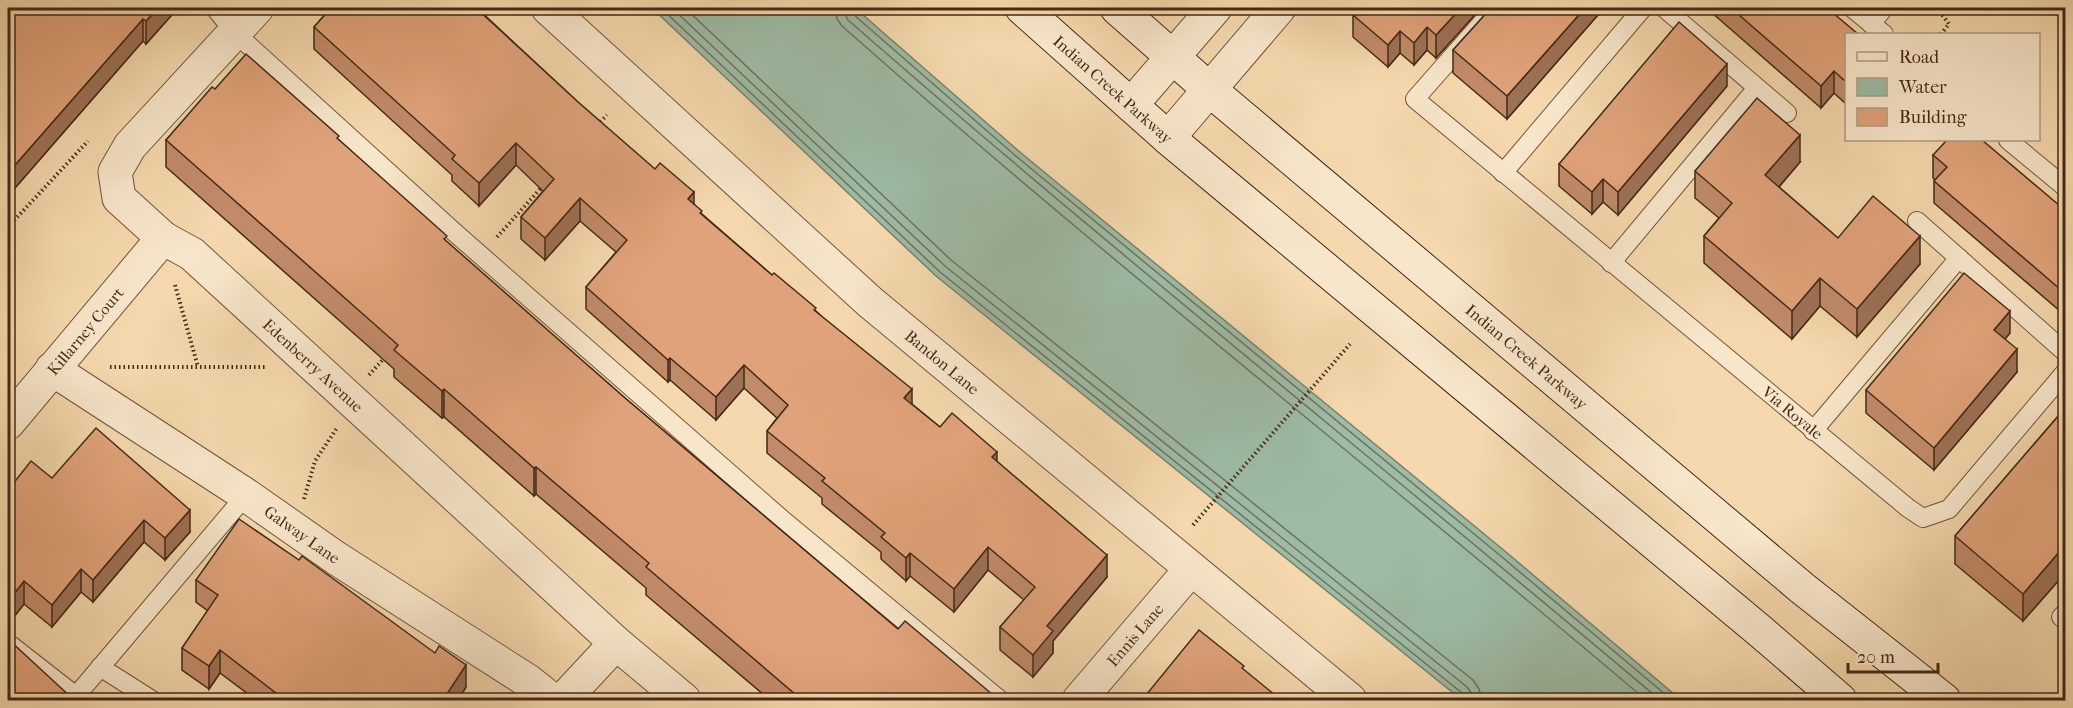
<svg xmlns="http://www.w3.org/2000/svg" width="2073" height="708" font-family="'IM FELL French Canon',serif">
	<rect width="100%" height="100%" fill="#f5d8ad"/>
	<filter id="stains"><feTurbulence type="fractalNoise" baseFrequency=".00333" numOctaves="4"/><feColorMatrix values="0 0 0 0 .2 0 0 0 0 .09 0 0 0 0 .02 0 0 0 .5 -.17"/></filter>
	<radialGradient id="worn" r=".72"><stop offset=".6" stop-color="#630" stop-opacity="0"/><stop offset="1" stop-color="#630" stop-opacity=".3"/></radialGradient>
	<polygon fill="#9dbba5" stroke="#79816c" stroke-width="1.5" points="652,8 855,8 1021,153 1506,552 1681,700 1462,700 936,276"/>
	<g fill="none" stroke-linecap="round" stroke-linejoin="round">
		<g stroke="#70725e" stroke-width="1.5">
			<polyline points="661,8 940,272 1462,693 1465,700"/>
			<polyline points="672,8 945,266 1467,687 1472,694 1473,700"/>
			<polyline points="685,8 951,260 1473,680 1479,689 1482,700"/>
			<path d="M 835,8 L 837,19 L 842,26 C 1104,258 1380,474 1646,700"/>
			<path d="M 844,8 L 845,14 L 848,20 C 1114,253 1391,472 1660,700"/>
			<polyline points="851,8 854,15 1017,157 1502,557 1672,700"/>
		</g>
		<g stroke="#70553c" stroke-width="20">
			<g id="lane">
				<polyline points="215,8 234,32 453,231 784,521 1000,700"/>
				<path id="s1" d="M 1495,8 L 1415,99 L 1908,508 L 1923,518 L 1949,509 L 2066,371"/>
				<polyline points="1664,8 1787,113"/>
				<polyline points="1852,8 1884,34"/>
				<polyline points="2063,8 2066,10"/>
				<polyline points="1871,24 1884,8"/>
				<polyline points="2008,140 2066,188"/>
				<polyline points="1503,173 1643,8"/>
				<polyline points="1917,221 2066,353"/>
				<polyline points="1611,263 1757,88"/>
				<polyline points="1813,431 1959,258"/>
				<polyline points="2066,612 2061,617 2066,621"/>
				<polyline points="8,643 81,700"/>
				<polyline points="100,667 152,700"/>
				<polyline points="76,696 246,495"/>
			</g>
		</g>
		<g stroke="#70553c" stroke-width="35">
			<g id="street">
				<path id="s2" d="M 257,8 L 130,146 L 115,172 L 119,198 L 163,238 L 192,254 L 616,643 L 684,700"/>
				<path id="s3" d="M 548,8 L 870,302 L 1350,700"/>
				<polyline points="1131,105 1215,8"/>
				<polyline points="1168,138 1279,8"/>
				<path id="s4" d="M 52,369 L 246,495 L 336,558 L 528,681 L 552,700"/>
				<path id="s5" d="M 8,423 L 163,238"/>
				<polyline points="563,700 616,643"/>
				<path id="s6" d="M 1079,700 L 1191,569"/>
			</g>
		</g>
		<g stroke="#442916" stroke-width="35">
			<g id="secondary">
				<path id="s7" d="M 1022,8 L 1168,138 L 1760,631 L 1840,700"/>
				<path id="s8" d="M 1117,8 L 1210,90 L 1802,588 L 1944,700"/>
			</g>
		</g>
		<g stroke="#442916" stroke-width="4" stroke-dasharray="1.5 3" stroke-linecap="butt">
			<polyline points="1937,8 1949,24 1941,34"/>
			<polyline points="597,125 607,115"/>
			<polyline points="8,227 88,141"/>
			<polyline points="497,237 542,187"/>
			<polyline points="175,285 198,367"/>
			<polyline points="110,367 267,367"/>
			<polyline points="369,375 386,356"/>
			<polyline points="304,499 315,461 337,428"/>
			<polyline points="1193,525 1350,344"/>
		</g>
		<use href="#lane" stroke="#f8e6ca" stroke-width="18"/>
		<use href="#street" stroke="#f8e6ca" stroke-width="33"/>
		<use href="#secondary" stroke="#f8e6ca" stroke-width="33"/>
	</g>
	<g fill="#c18b69" stroke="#442916" stroke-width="1.5">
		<polygon points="8,8 178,8 146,44 143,41 8,196"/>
		<polygon points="326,8 478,8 478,9 578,102 694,204 702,214 772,275 816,311 912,404 940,427 997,461 1107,577 1053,641 1053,653 1033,677 1000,650 1000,627 1024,600 988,570 954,612 910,576 906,581 881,559 881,552 822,504 822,498 767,453 767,431 777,418 744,388 716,420 670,380 668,382 586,309 586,287 616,252 580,221 545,260 521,239 521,217 543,191 516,165 479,206 452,181 452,175 314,49 314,27 329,10"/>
		<polygon points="1481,8 1436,58 1427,50 1414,65 1400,53 1388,67 1353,37 1353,15"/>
		<polygon points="1491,8 1604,8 1507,119 1453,73 1453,50"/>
		<polygon points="1711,8 1827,8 1846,34 1846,104 1834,93 1821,108 1711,12"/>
		<polygon points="1727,86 1618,215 1603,202 1592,214 1559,186 1559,164"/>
		<polygon points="215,89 339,140 447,242 625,398 898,629 999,700 770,700 646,595 646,588 536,494 534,496 444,417 442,418 394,377 394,369 166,167 166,140"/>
		<polygon points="1933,155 2066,211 2061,312 1934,203 1934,181 1935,180 1933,178"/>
		<polygon points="1800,162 1779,187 1838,238 1920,264 1857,337 1820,306 1792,339 1704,263 1704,236 1719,218 1695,198 1695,171"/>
		<polygon points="2010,333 2005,339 2017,372 1934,470 1866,413 1866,390"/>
		<polygon points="2066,407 2066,572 2023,621 1955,564 1955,536"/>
		<polygon points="52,478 190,532 165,560 144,542 93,602 81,592 52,627 24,604 13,618 8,614 8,490"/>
		<polygon points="196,580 466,687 458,700 256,700 220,673 209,689 182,670 182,648 208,611 196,602"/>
	</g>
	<g fill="#9d7155" stroke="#442916" stroke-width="1.5">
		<polygon points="158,8 178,8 146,44 146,21"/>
		<polygon points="1461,8 1481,8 1436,58 1436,35"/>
		<polygon points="1585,8 1604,8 1507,119 1507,96"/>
		<polygon points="143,19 143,41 8,196 8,173"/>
		<polygon points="1427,27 1427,50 1414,65 1414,43"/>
		<polygon points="1400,31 1400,53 1388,67 1388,45"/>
		<polygon points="1727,64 1727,86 1618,215 1618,192"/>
		<polygon points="1834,71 1834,93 1821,108 1821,86"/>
		<polygon points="1800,135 1800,162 1765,203 1765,175"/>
		<polygon points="516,143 516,165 479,206 479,183"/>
		<polygon points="1603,179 1603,202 1592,214 1592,192"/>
		<polygon points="694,192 694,215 688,199"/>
		<polygon points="580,198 580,221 545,260 545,238"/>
		<polygon points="1920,236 1920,264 1857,337 1857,309"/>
		<polygon points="1820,278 1820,306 1792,339 1792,311"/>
		<polygon points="2066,284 2066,306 2061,312 2061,290"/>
		<polygon points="2010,311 2010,333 1994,352 1994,330"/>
		<polygon points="2017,349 2017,372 1934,470 1934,448"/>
		<polygon points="670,358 670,380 668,382 668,360"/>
		<polygon points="744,365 744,388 716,420 716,397"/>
		<polygon points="444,389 444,417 442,418 442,391"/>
		<polygon points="912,389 912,412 904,398"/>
		<polygon points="997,452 997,474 992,457"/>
		<polygon points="536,467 536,494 534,496 534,468"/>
		<polygon points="190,510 190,532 165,560 165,538"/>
		<polygon points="144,520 144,542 93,602 93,580"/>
		<polygon points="2066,544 2066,572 2023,621 2023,594"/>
		<polygon points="988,547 988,570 954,612 954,589"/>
		<polygon points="910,553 910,576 906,581 906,558"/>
		<polygon points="1107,555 1107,577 1053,641 1053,653 1033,677 1033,655 1047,626"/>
		<polygon points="81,569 81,592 52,627 52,605"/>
		<polygon points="24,581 24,604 13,618 13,595"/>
		<polygon points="220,650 220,673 209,689 209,666"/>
		<polygon points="466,665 466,687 458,700 443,700"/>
		<polygon points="811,694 811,700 805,700"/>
	</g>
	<g fill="#e0a27a" stroke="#442916" stroke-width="1.5">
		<polygon points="8,8 158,8 146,21 143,19 8,173"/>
		<polygon points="331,8 476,8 578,102 655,169 660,163 694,192 688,199 702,211 700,213 772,275 774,273 816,308 814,310 912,389 904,398 940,427 952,413 997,452 992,457 1107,555 1047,626 1053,631 1033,655 1000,627 1035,587 988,547 954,589 910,553 906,558 881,537 885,533 822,481 825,478 767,431 788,405 744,365 716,397 670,358 668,360 586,287 627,240 580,198 545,238 521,217 554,179 516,143 479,183 452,159 455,155 314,27"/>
		<polygon points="1360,8 1461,8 1436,35 1427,27 1414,43 1400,31 1388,45 1353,15"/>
		<polygon points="1491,8 1585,8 1507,96 1453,50"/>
		<polygon points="1731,8 1827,8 1858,34 1846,34 1846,82 1834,71 1821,86"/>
		<polygon points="1679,22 1727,64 1618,192 1603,179 1592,192 1559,164"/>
		<polygon points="246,54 339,136 337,138 447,236 444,239 625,398 898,629 905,621 999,700 819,700 811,694 805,700 802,700 646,567 649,563 536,467 534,468 444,389 442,391 394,350 398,345 166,140 212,87 215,89"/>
		<polygon points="1757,98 1800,135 1765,175 1838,238 1873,196 1920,236 1857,309 1820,278 1792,311 1704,236 1732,203 1695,171"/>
		<polygon points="1947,140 1982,140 2066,211 2066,284 2061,290 1934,181 1947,167 1933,155"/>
		<polygon points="1964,273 2010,311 1994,330 2017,349 1934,448 1866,390"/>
		<polygon points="2066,407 2066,544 2023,594 1955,536"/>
		<polygon points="96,428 190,510 165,538 144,520 93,580 81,569 52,605 24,581 13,595 8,591 8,490 31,461 52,478"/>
		<polygon points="239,519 299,560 302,556 435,653 439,646 466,665 443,700 285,700 220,650 209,666 182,648 218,595 196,580"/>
		<polygon points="1199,630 1244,666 1242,668 1281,700 1142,700"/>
		<polygon points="8,639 74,700 8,700"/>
	</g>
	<g text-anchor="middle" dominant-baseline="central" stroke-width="4.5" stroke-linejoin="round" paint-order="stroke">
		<g font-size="16" fill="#442916" stroke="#f8e6ca">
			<text stroke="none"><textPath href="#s7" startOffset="122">Indian Creek Parkway</textPath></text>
			<text stroke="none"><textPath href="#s5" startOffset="120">Killarney Court</textPath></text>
			<text stroke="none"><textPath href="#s8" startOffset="538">Indian Creek Parkway</textPath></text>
			<text stroke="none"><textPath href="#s3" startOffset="530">Bandon Lane</textPath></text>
			<text stroke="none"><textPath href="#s2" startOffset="501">Edenberry Avenue</textPath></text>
			<text stroke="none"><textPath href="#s1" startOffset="612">Via Royale</textPath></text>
			<text stroke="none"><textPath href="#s4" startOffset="300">Galway Lane</textPath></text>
			<text stroke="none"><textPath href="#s6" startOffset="86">Ennis Lane</textPath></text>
		</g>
	</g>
	<rect width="2073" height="708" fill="none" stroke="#f5d8ad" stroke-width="30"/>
	<rect x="9" y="9" width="2055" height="690" fill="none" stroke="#442916" stroke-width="3"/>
	<rect x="15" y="15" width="2043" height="678" fill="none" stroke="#442916" stroke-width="1.5"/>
	<rect x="1845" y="33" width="195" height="108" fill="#f8e6ca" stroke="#b09a82" stroke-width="1.5"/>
	<rect x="1857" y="52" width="30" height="9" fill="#f8e6ca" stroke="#b09a82" stroke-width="1.5"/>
	<text x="1899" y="63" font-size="18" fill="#442916">Road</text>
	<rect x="1857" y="78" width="30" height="18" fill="#9dbba5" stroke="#b09a82" stroke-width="1.5"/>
	<text x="1899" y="93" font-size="18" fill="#442916">Water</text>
	<rect x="1857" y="108" width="30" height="18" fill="#e0a27a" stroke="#b09a82" stroke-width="1.5"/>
	<text x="1899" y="123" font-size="18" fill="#442916">Building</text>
	<path d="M1848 663v9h90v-9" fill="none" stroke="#442916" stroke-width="3"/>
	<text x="1857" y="663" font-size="18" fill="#442916" stroke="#f8e6ca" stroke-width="4.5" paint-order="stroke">20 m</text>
	<rect width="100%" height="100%" filter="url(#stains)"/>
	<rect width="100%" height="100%" fill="url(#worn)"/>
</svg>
